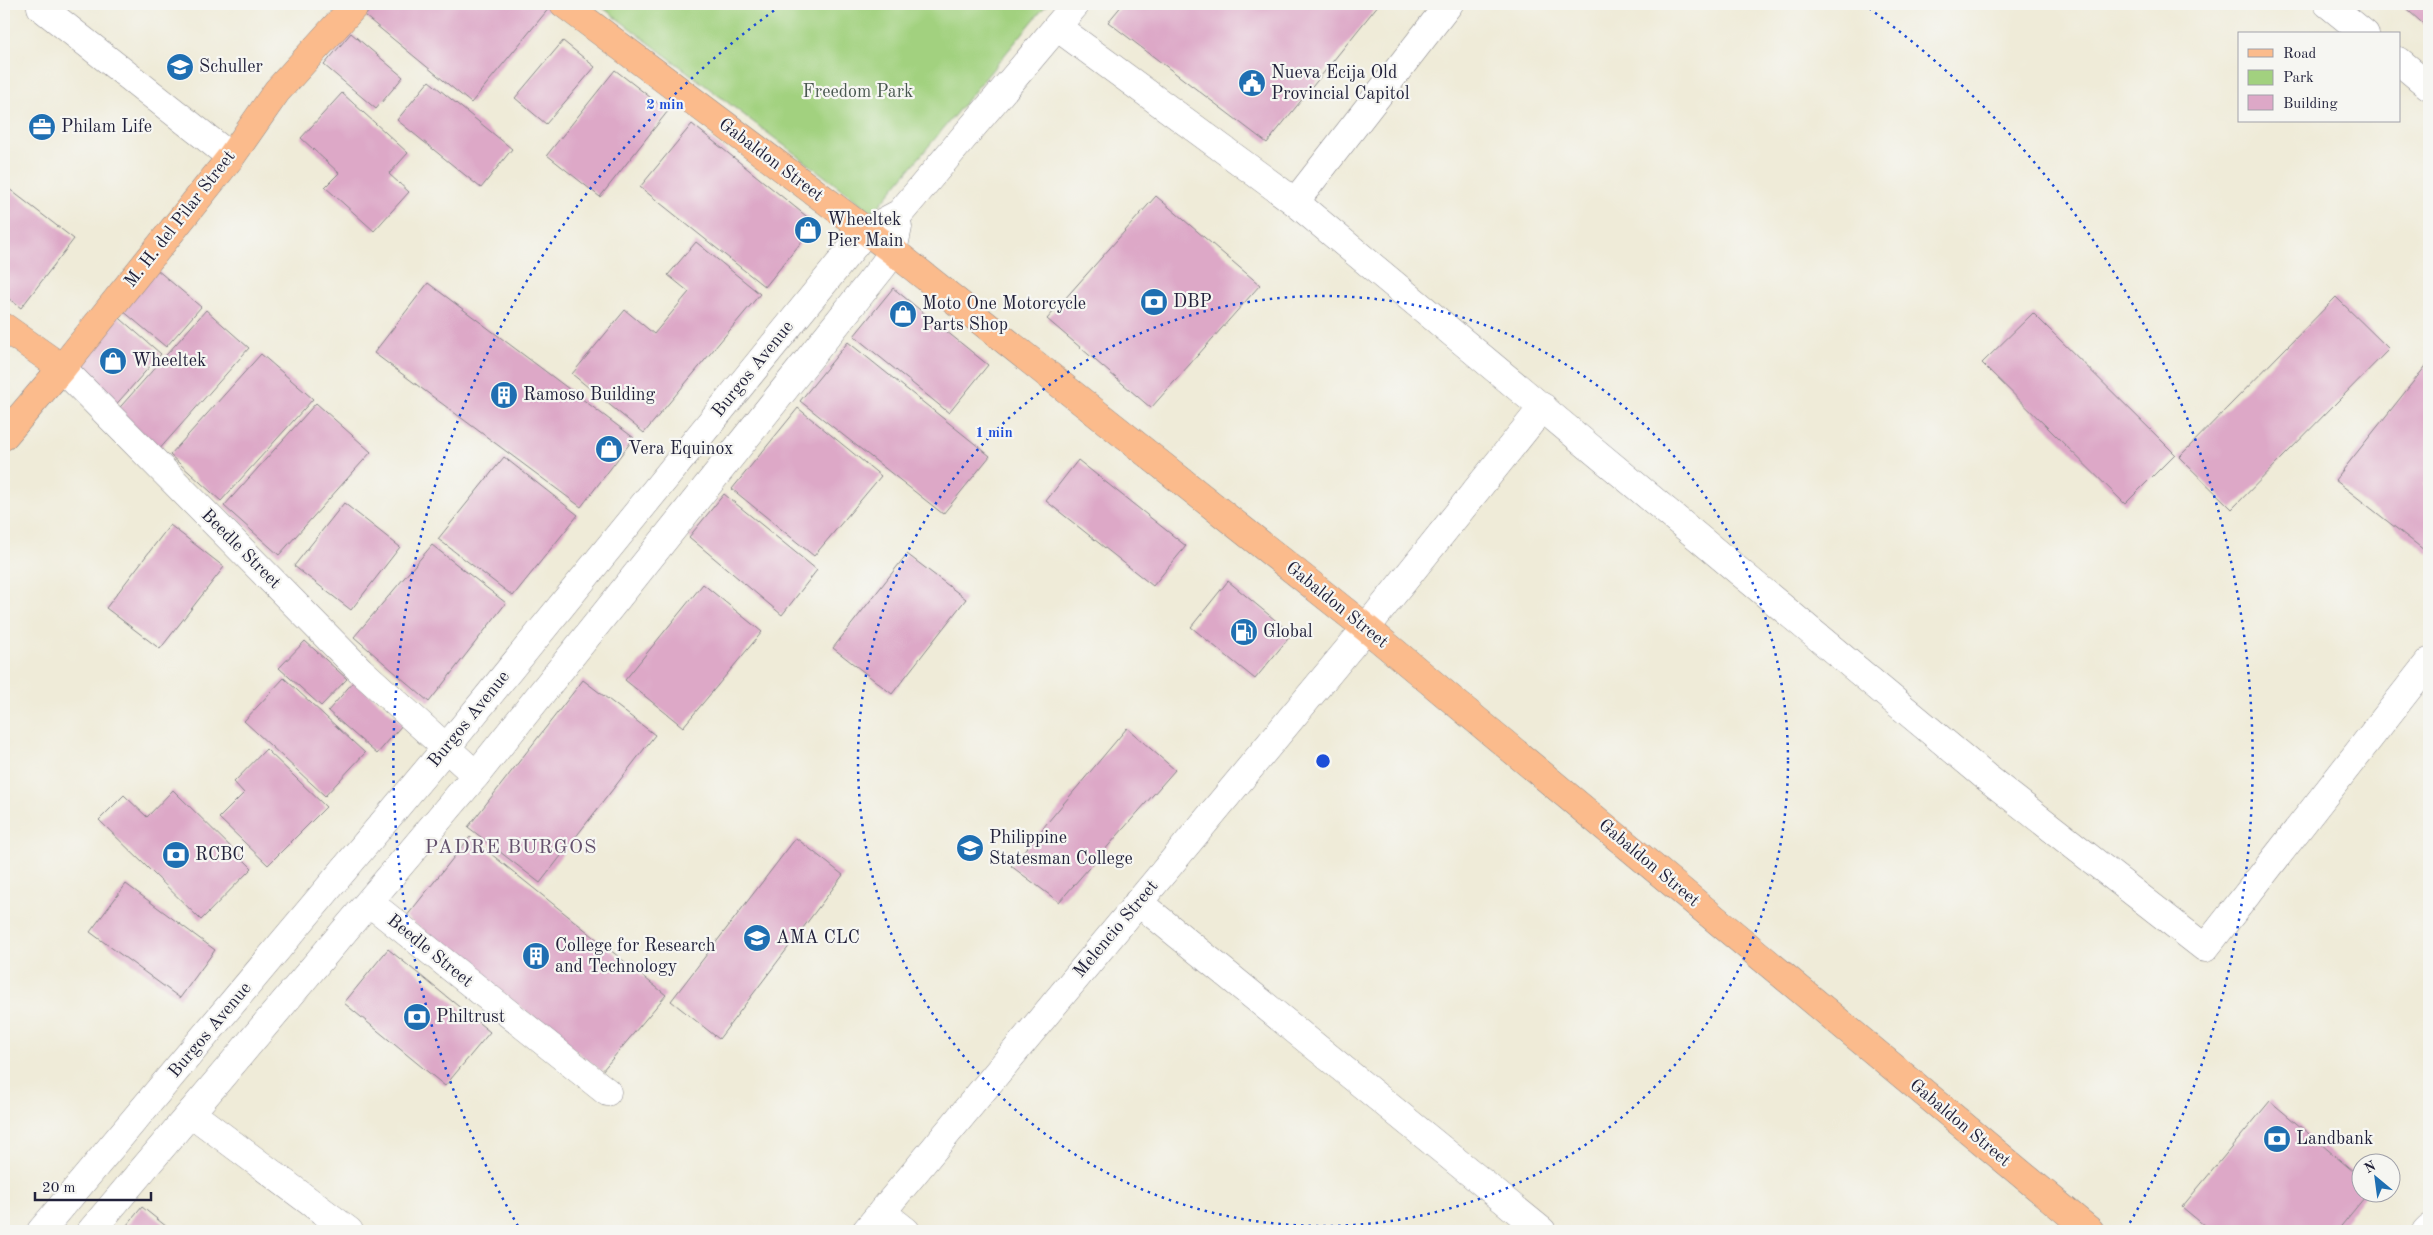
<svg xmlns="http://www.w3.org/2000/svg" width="2433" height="1235" font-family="'Old Standard TT',serif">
	<rect width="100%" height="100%" fill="#f6f6f2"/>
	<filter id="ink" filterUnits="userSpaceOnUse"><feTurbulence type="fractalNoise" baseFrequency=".02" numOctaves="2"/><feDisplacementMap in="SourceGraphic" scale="10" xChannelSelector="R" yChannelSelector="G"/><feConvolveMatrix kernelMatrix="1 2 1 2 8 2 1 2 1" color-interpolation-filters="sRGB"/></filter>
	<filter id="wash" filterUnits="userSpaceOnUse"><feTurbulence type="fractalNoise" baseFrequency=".0096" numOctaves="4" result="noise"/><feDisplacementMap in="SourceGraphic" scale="20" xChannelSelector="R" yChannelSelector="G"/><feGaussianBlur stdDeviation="1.12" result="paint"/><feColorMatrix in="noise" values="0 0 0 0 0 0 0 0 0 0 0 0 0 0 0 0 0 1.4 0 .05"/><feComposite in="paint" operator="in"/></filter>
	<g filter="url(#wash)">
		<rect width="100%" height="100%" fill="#efebd8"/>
		<polygon fill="#a2d17f" stroke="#627a5d" points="598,4 1047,4 873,213"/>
		<g id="blocks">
			<g fill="#dda8c7">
				<polygon points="375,4 547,4 550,7 471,103 365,16"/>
				<polygon points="1123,4 1379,4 1267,143 1108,22"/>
				<polygon points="2401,4 2429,4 2429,29"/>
				<polygon points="351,33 403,77 376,109 324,65"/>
				<polygon points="563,41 595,67 546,124 515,98"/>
				<polygon points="615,70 668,111 600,197 547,155"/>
				<polygon points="429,81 512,149 481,188 397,120"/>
				<polygon points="342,93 408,153 389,174 409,192 374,231 325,187 339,173 301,138"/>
				<polygon points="692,124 816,224 765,287 640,187"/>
				<polygon points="4,185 74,239 21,308 4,295"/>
				<polygon points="1156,196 1260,285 1151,408 1047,319"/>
				<polygon points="696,242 760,294 644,433 572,374 625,310 654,334 689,292 668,275"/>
				<polygon points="156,269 201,307 166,347 122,310"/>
				<polygon points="428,283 634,438 581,507 374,353"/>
				<polygon points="893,288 988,365 949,413 854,336"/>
				<polygon points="2336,297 2389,349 2232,509 2179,457"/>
				<polygon points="206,310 249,348 157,452 114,414"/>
				<polygon points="114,313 161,354 112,409 65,368"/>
				<polygon points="2033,313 2175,454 2125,504 1982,363"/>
				<polygon points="848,342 990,456 943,514 800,401"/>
				<polygon points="261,354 313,399 221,501 170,455"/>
				<polygon points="2429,362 2429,477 2423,485 2429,490 2429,554 2335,480"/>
				<polygon points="316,403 371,452 279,555 224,506"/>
				<polygon points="798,408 881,476 814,556 732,489"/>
				<polygon points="504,457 578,515 513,596 438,539"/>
				<polygon points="1078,460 1186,546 1153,586 1046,501"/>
				<polygon points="724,494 817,570 782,615 689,537"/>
				<polygon points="344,503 400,547 351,610 294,566"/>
				<polygon points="170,525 224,567 160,649 106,608"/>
				<polygon points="432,545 506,603 429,702 354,637"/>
				<polygon points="907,554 966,599 892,694 833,648"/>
				<polygon points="1228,581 1292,634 1255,679 1191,627"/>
				<polygon points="703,584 762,632 683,727 625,680"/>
				<polygon points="305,641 347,679 321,706 279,668"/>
				<polygon points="284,678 365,753 325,796 244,721"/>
				<polygon points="583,680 655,735 540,883 468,827"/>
				<polygon points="354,681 403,724 377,754 328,711"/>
				<polygon points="1127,728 1175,770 1059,902 1011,866"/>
				<polygon points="266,749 326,807 268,865 219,818 244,793 234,782"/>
				<polygon points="173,790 252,868 201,920 99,820 124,795 147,817"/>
				<polygon points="470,837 666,995 602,1071 406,917"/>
				<polygon points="796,838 843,875 719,1039 671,1001"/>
				<polygon points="126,884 215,950 180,998 90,932"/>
				<polygon points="388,949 490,1032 445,1086 344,1003"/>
				<polygon points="2270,1101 2360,1177 2360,1192 2369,1192 2337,1231 2211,1231 2182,1207"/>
				<polygon points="142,1207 172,1231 122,1231"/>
			</g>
		</g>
	</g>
	<g filter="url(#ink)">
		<use href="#blocks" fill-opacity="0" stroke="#88868a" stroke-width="1"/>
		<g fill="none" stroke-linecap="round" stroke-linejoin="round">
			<g stroke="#88868a" stroke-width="29">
				<g id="minor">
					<polyline points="2328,4 2365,34"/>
					<polyline points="41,7 231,157"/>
					<polyline points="1057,27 1295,202 1986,777 2205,948 2429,662"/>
					<polyline points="2399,61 2429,86"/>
					<polyline points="1295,202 1449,4"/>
					<polyline points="62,368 361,671 476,775"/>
					<polyline points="1138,902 1542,1231"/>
					<polyline points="370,903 607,1092"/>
					<polyline points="191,1113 349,1231"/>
					<polyline points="882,1212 906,1231"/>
					<polyline points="41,1231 446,748 866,231 900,213 1076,4"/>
					<polyline points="91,1231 476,775 883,266 893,251 898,227"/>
					<polyline points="866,1231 1366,628 1543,407"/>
					<polyline points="2426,1231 2429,1228"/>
				</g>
			</g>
			<g stroke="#88868a" stroke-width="29">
				<g id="major">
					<polyline points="564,4 893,251 1366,628 2090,1231"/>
					<polyline points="4,327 62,368"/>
					<polyline points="4,436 62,368 231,157 277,91 356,4"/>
				</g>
			</g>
			<use href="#minor" stroke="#fff" stroke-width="28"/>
			<use href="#major" stroke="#fbbb8c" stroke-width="28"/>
		</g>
	</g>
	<g fill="none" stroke="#1d4ed8" stroke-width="2.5" stroke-dasharray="2.5 5">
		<circle cx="1323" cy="761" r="465"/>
		<path d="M518 1226A930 930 0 0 1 783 4M1863 4A930 930 0 0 1 2128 1226"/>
	</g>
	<defs>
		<g id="school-disc" transform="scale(1.4375)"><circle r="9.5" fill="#1f6fb2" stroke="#f6f6f2"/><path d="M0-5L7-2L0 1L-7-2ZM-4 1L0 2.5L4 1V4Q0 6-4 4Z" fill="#fff"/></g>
		<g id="civic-disc" transform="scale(1.4375)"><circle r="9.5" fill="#1f6fb2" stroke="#f6f6f2"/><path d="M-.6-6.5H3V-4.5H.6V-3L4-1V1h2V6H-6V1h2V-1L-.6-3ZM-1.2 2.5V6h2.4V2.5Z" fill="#fff"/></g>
		<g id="office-disc" transform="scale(1.4375)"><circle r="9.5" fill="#1f6fb2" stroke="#f6f6f2"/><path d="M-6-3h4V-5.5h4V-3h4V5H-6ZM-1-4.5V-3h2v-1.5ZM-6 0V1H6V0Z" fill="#fff"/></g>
		<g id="shop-disc" transform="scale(1.4375)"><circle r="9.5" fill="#1f6fb2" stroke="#f6f6f2"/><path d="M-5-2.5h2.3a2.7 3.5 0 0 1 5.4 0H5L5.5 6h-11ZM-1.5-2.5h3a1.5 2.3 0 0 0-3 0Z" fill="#fff"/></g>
		<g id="bank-disc" transform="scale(1.4375)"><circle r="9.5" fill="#1f6fb2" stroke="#f6f6f2"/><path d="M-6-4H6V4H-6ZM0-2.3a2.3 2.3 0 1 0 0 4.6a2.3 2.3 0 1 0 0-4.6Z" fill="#fff"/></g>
		<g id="building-disc" transform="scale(1.4375)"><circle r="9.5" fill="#1f6fb2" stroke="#f6f6f2"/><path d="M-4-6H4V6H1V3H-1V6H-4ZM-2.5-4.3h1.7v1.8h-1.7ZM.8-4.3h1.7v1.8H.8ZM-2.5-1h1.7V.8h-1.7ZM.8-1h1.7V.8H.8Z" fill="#fff"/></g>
		<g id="fuel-disc" transform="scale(1.4375)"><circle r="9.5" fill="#1f6fb2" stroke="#f6f6f2"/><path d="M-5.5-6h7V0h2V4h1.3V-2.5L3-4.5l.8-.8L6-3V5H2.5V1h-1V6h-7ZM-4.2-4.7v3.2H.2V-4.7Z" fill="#fff"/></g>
		<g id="university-disc" transform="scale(1.4375)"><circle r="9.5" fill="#1f6fb2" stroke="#f6f6f2"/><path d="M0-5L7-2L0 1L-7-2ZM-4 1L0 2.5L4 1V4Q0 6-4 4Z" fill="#fff"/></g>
	</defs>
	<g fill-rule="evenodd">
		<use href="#school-disc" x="180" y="67"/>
		<use href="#civic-disc" x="1252" y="83"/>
		<use href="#office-disc" x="42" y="127"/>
		<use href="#shop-disc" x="808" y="230"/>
		<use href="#bank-disc" x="1154" y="302"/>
		<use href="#shop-disc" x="903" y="314"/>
		<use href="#shop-disc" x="113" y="361"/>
		<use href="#building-disc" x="504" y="395"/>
		<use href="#shop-disc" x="609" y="449"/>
		<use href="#fuel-disc" x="1244" y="632"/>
		<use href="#school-disc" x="970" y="848"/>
		<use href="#bank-disc" x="176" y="855"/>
		<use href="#university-disc" x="757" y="938"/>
		<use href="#building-disc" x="536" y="956"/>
		<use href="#bank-disc" x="417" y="1017"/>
		<use href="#bank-disc" x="2277" y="1139"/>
	</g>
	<g text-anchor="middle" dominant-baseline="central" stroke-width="4.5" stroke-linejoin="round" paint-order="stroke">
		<g font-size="18" fill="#22223b" stroke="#f6f6f2" text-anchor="start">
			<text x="199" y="67">Schuller</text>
			<text x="1271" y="73">Nueva Ecija Old<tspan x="1271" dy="21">Provincial Capitol</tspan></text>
			<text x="61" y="127">Philam Life</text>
			<text x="827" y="220">Wheeltek<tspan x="827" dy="21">Pier Main</tspan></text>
			<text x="1173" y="302">DBP</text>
			<text x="922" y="304">Moto One Motorcycle<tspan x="922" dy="21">Parts Shop</tspan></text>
			<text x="132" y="361">Wheeltek</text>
			<text x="523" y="395">Ramoso Building</text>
			<text x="628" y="449">Vera Equinox</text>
			<text x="1263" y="632">Global</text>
			<text x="989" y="838">Philippine<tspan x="989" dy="21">Statesman College</tspan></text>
			<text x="195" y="855">RCBC</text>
			<text x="776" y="938">AMA CLC</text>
			<text x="555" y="946">College for Research<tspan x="555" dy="21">and Technology</tspan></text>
			<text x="436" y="1017">Philtrust</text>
			<text x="2296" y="1139">Landbank</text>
		</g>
		<g font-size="18" fill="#48574f" stroke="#f6f6f2">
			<text x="858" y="92">Freedom Park</text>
		</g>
		<g font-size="18" fill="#22223b" stroke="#f6f6f2">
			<text transform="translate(771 160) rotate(37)">Gabaldon Street</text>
			<text transform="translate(180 219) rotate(-52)">M. H. del Pilar Street</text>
			<text transform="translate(753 369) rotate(-51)">Burgos Avenue</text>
			<text transform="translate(241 549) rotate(45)">Beedle Street</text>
			<text transform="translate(1337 605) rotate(39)">Gabaldon Street</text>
			<text transform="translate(469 719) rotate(-51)">Burgos Avenue</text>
			<text transform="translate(1649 863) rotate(40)">Gabaldon Street</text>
			<text transform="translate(1116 929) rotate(-50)">Melencio Street</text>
			<text transform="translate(430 951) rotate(39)">Beedle Street</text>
			<text transform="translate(210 1030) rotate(-50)">Burgos Avenue</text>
			<text transform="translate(1960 1123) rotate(40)">Gabaldon Street</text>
		</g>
		<g font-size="20" letter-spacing="1" fill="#63516c" stroke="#f6f6f2">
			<text x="511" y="848">PADRE BURGOS</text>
		</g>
	</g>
	<circle cx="1323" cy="761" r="8" fill="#1d4ed8" stroke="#f6f6f2" stroke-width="2.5"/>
	<g font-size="15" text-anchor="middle" font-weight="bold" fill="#1d4ed8" stroke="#f6f6f2" stroke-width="4.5" stroke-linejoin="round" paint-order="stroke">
		<text x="665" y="109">2 min</text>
		<text x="994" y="437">1 min</text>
	</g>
	<rect width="2433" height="1235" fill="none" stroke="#f6f6f2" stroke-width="20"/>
	<rect x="2238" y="32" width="162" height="90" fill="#f6f6f2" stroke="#a1a1a9"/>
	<rect x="2248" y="49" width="25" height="8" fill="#fbbb8c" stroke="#a1a1a9"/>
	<text x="2283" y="58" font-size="15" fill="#22223b">Road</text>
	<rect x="2248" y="70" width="25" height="15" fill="#a2d17f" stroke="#a1a1a9"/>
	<text x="2283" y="82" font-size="15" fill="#22223b">Park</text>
	<rect x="2248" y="95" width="25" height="15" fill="#dda8c7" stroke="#a1a1a9"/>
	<text x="2283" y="108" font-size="15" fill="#22223b">Building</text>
	<g transform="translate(2376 1178) rotate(331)"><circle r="24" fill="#f6f6f2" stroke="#a1a1a9"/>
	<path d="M0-4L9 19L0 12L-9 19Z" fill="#1f6fb2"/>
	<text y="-8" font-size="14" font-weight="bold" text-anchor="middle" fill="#22223b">N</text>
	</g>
	<path d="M35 1192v8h116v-8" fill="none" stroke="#22223b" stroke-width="2.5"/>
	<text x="42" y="1192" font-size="15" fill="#22223b" stroke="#f6f6f2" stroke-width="4" paint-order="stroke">20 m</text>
</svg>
